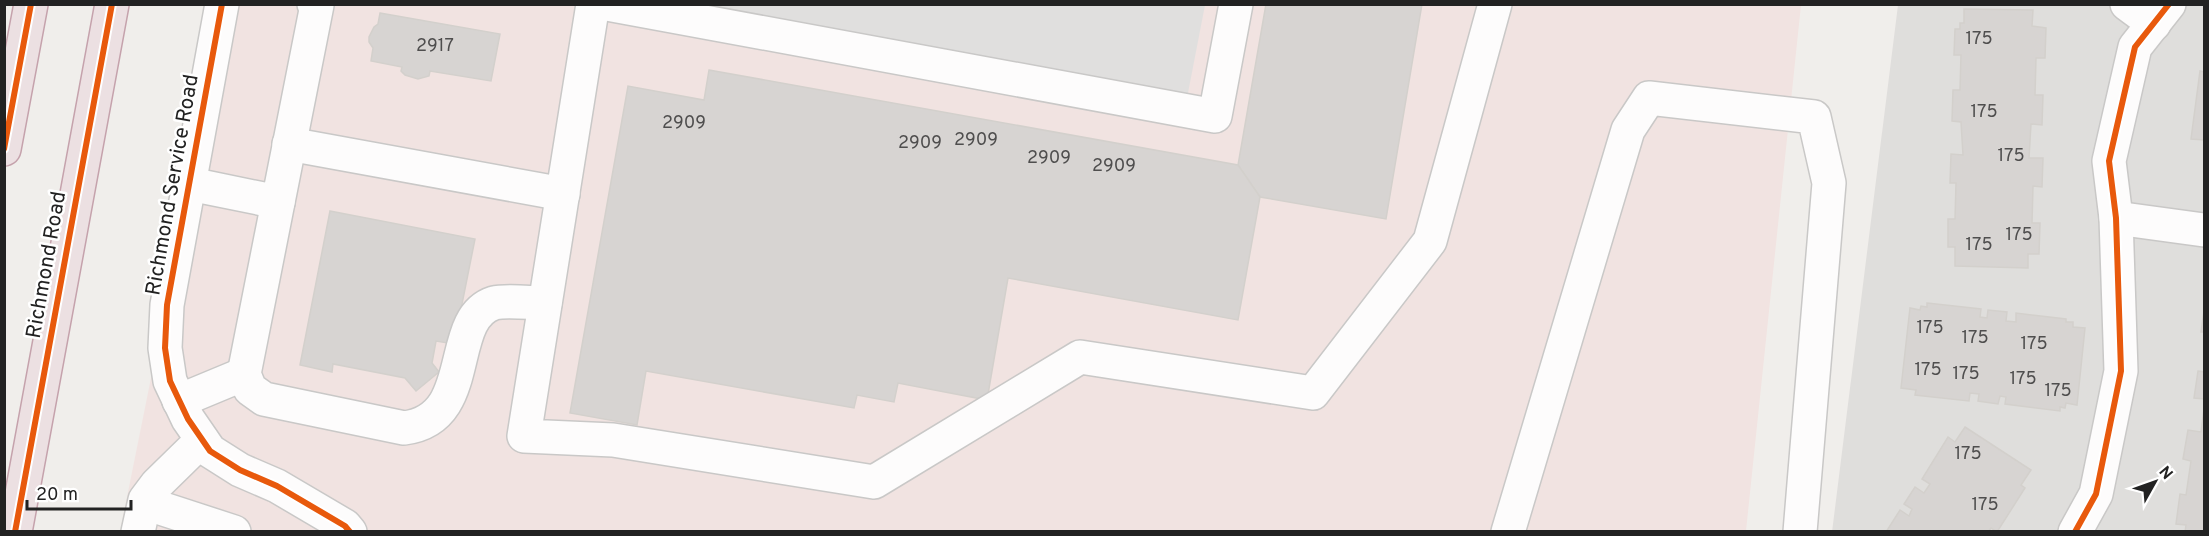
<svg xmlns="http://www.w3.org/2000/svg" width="2209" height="536" font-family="Overpass,sans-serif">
	<rect width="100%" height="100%" fill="#f0eeeb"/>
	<polygon fill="#dfdedc" points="1898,5 2204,5 2204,531 1832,532"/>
	<polygon fill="#f1e3e1" points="226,5 1801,5 1746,531 120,532"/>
	<polygon fill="#e0dfde" points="679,5 1205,5 1187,98"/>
	<g fill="#d7d4d2" stroke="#d3d0cc" stroke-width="1.5">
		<polygon points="1266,4 1422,4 1386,219 1260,197 1238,165"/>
		<polygon points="1964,9 2033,10 2032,26 2046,28 2045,58 2036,58 2035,95 2043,95 2042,125 2031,124 2029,158 2043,158 2042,187 2033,186 2032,223 2040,223 2039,254 2028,254 2028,268 1955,266 1955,247 1948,247 1948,219 1955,219 1956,183 1950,183 1951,154 1963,155 1961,122 1952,121 1953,90 1960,90 1961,55 1954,55 1955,29 1960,29 1960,23 1964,23"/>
		<polygon points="380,13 500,34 491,81 430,71 429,76 418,79 405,75 401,71 402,67 371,61 373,48 369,42 369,37 374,27 378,24"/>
		<polygon points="709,70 1238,165 1260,197 1238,320 1008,278 987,400 898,383 894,402 857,395 854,408 646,371 637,425 570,413 628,86 704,100"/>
		<polygon points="2200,71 2204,72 2204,140 2191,139"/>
		<polygon points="330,211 475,239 454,344 436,341 432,363 439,372 416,391 405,378 333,364 332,372 300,365"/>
		<polygon points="1927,303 1981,309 1980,317 1987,318 1988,310 2007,312 2006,321 2016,322 2016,313 2066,319 2066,322 2073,322 2073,327 2085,328 2077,405 2066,403 2065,408 2060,407 2060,411 2005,404 2006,397 2000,396 1998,404 1978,401 1979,394 1970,393 1969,401 1915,395 1916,390 1901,388 1910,308 1920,310 1921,306 1927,307"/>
		<polygon points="2204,311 2204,332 2201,332"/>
		<polygon points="2198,371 2204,372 2204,399 2194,398"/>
		<polygon points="2204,409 2204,532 2185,532 2186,525 2176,524 2180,494 2186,495 2191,461 2183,459 2188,430 2201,432"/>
		<polygon points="1965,427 2031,470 2021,485 2025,488 1997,532 1991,528 1988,532 1886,532 1900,510 1909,516 1912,509 1904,504 1915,487 1924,493 1930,484 1922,479 1948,437 1955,442"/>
	</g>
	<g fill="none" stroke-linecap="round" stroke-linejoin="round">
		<g stroke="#c9c8c7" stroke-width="36">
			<g id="minor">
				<polyline points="222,4 167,305 165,348 170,381 188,419 210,451 240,470 277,486 345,526 350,532"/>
				<path d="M 314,4 L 317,5 L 244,374 L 250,389 L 264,399 L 404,428 C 478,419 444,319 494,303 C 506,300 531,303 545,303"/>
				<polyline points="593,4 524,436 613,440 874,482 1080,357 1313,393 1430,241 1495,4"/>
				<polyline points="607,4 1215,116 1236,4"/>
				<polyline points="2127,4 2154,24"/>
				<polyline points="289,144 563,194"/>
				<polyline points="190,184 278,202"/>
				<polyline points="2116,218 2204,230"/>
				<polyline points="179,401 244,374"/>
				<polyline points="145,503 234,532"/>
				<polyline points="138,532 145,500 157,484 202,440"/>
				<polyline points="1508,532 1628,130 1649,98 1814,117 1829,183 1800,532"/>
				<polyline points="2075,532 2096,494 2121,371 2116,218 2109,161 2135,47 2169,4"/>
			</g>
		</g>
		<g stroke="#c5a2ac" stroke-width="36">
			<g id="highway">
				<polyline points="4,149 31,4"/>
				<polyline points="15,532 112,4"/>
			</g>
		</g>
		<use href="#minor" stroke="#fdfcfc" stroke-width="33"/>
		<use href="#highway" stroke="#ece0e2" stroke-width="33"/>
		<g stroke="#fff" stroke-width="10">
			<g id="cycleway">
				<polyline points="222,4 167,305 165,348 170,381 188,419 210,451 240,470 277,486 345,526 350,532"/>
				<polyline points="4,149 31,4"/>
				<polyline points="15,532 112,4"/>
				<polyline points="2075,532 2096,494 2121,371 2116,218 2109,161 2135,47 2169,4"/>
			</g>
		</g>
		<use href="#cycleway" stroke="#e8590c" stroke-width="6"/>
	</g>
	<g text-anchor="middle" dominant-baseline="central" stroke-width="5" stroke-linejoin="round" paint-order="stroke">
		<g font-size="18" fill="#4f4e4e">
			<text x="1979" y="39">175</text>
			<text x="435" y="46">2917</text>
			<text x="1984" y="112">175</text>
			<text x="684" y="123">2909</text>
			<text x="976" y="140">2909</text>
			<text x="920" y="143">2909</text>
			<text x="2011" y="156">175</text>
			<text x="1049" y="158">2909</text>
			<text x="1114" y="166">2909</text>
			<text x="2019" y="235">175</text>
			<text x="1979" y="245">175</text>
			<text x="1930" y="328">175</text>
			<text x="1975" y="338">175</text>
			<text x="2034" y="344">175</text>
			<text x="1928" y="370">175</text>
			<text x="1966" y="374">175</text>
			<text x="2023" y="379">175</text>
			<text x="2058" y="391">175</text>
			<text x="1968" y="454">175</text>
			<text x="1985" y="505">175</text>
		</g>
		<g font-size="21" fill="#222" stroke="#fff">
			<text transform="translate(173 185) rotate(-80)">Richmond Service Road</text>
			<text transform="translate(47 265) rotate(-80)">Richmond Road</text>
		</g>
	</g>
	<rect width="2209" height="536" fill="none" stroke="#222222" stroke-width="12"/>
	<g transform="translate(2155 482) rotate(50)" stroke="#ffffff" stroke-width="4.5" paint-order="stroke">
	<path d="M0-4.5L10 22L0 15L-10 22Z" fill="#222222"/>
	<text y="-9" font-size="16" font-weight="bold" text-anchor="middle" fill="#222222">N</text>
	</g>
	<path d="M27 500v9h104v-9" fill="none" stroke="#222222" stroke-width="3"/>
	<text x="36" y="500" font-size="18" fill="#222222" stroke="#ffffff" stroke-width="4.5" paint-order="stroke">20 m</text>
</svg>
